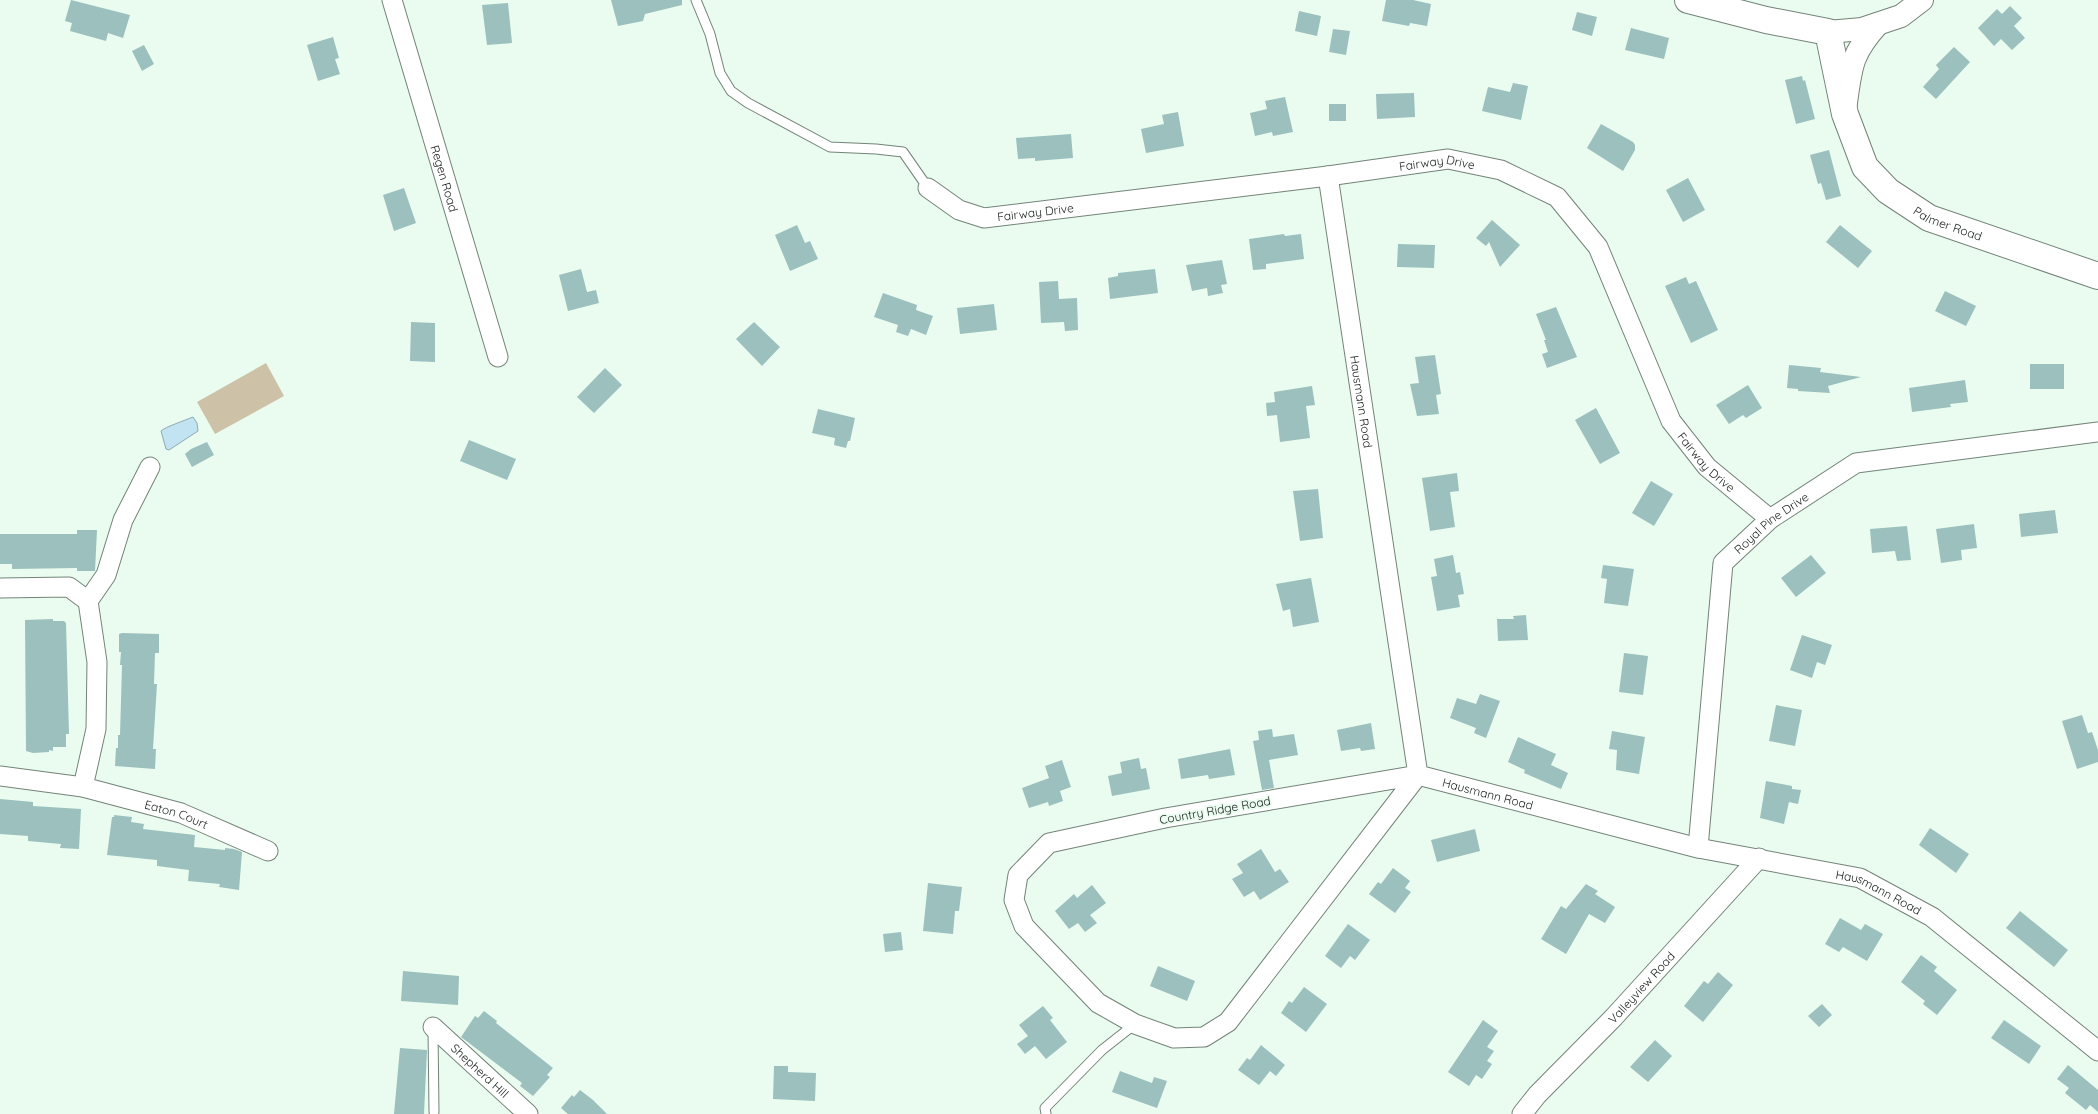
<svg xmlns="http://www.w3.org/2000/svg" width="2098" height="1114" font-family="Quicksand,sans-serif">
	<rect width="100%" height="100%" fill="#eafcf0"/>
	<polygon fill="#cdc1a7" points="266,363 284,396 215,434 197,402"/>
	<path fill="#c2e4f2" stroke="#8fa9b1" d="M 193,417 L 197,423 L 198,431 L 169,450 L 166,449 L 161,431 C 165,427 186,420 193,417 Z"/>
	<g fill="#9bc0bd">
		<polygon points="71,0 130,15 123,38 108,33 106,41 70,31 72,23 65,21"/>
		<polygon points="611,0 682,0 682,5 645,14 643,21 618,26"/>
		<polygon points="1386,0 1413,0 1431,4 1427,26 1410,23 1409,26 1382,21"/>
		<polygon points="508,3 512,43 487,45 482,5"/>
		<polygon points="2010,6 2022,18 2014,26 2025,38 2012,50 2001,39 1994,46 1978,28 1997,9 2002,14"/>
		<polygon points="1299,11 1321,16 1317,36 1295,31"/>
		<polygon points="1577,12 1597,17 1592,36 1572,30"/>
		<polygon points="1631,28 1669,38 1664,59 1625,50"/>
		<polygon points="1333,29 1350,31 1346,55 1329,52"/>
		<polygon points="333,37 339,58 335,59 340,74 318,81 307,45"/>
		<polygon points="144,45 154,64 142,71 132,51"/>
		<polygon points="1954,47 1970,62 1936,99 1923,87 1939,69 1936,65"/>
		<polygon points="1802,76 1803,81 1805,80 1815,119 1796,124 1785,80"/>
		<polygon points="1513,83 1528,86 1521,120 1482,111 1488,87 1510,92"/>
		<polygon points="1414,93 1415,117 1377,119 1376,94"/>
		<polygon points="1285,97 1293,132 1273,136 1272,132 1255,136 1250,113 1267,109 1265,101"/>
		<rect x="1329" y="104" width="17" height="17"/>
		<polygon points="1178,112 1184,146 1146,153 1141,129 1164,124 1162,115"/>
		<polygon points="1601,124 1633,142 1635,145 1635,150 1623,171 1587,148"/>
		<polygon points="1071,134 1073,158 1035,161 1035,158 1018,159 1016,138"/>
		<polygon points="1829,150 1841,196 1826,200 1821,183 1818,184 1810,155"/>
		<polygon points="1688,178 1705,210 1683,222 1666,190"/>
		<polygon points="404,188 416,223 394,231 383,195"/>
		<polygon points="1492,220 1520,245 1500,267 1489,242 1486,246 1476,238"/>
		<polygon points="797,225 805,243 810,241 818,259 790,271 775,235"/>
		<polygon points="1840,225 1872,251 1858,268 1826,242"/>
		<polygon points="1284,234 1285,236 1301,234 1304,259 1266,264 1266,269 1253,270 1249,239"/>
		<polygon points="1398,244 1435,245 1434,268 1397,267"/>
		<polygon points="1222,260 1227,284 1221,285 1223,293 1208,296 1207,288 1192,291 1186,265"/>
		<polygon points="581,269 587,292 596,290 599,303 568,311 559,275"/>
		<polygon points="1155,269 1158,293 1110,299 1108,278 1118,276 1118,273"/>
		<polygon points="1686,277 1689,284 1696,281 1718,330 1691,343 1665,286"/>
		<polygon points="1058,281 1059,299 1077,298 1078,330 1065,331 1064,322 1041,323 1039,282"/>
		<polygon points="1945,291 1976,306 1966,326 1935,311"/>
		<polygon points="883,293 917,305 916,310 933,316 926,335 911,329 908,336 896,332 898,325 874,317"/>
		<polygon points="994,304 997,330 960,334 957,308"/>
		<polygon points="1556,307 1577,357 1547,368 1542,354 1548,352 1544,340 1546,340 1536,314"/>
		<polygon points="411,322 435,323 435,362 410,361"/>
		<polygon points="754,322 780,347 762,366 736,339"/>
		<polygon points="1435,355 1441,394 1436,395 1439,414 1417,416 1410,384 1419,383 1415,357"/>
		<rect x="2030" y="364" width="34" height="25"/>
		<polygon points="1789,365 1821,368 1820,372 1861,377 1828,386 1830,393 1798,391 1798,389 1787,388"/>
		<polygon points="605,368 622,385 594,413 577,397"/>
		<polygon points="1965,380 1968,402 1950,404 1951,407 1912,412 1909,388"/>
		<polygon points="1748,385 1762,408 1746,418 1743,415 1729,424 1716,405"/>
		<polygon points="1312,386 1315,405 1306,406 1310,438 1280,442 1277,415 1267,416 1266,403 1275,402 1274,392"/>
		<polygon points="1596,408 1620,453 1600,464 1575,420"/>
		<polygon points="818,409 855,418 850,441 848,441 846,448 834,445 835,438 812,433"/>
		<polygon points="469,440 516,459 507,480 460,461"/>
		<polygon points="207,442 214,455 192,467 185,454 191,449"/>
		<polygon points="1457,473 1459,491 1450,492 1455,527 1430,531 1422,478"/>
		<polygon points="1651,481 1673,494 1654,526 1632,513"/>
		<polygon points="1318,489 1323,538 1300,541 1293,491"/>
		<polygon points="2055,510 2058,533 2021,537 2019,514"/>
		<polygon points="1974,524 1977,548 1961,550 1962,560 1941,563 1936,529"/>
		<polygon points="1907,526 1911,560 1897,561 1895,551 1872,553 1870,529"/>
		<polygon points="77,530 97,530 95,571 77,571 77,568 12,569 12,564 0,564 0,534 77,534"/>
		<polygon points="1453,555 1456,573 1460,572 1464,594 1458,595 1460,607 1437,611 1431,577 1437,576 1434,559"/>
		<polygon points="1811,555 1826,573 1796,597 1781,578"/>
		<polygon points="1603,565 1634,569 1628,606 1604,603 1607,579 1601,578"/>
		<polygon points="1311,578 1319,622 1293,627 1290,609 1283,611 1276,584"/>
		<polygon points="1526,615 1528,640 1498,641 1497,619 1514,619 1513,616"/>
		<polygon points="53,619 53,621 64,621 66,623 69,734 66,734 66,747 53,747 53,751 49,750 49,752 33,753 26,751 25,620"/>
		<polygon points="122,633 159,634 159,653 155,653 154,684 157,684 153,749 156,749 155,769 115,766 116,748 118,748 118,735 120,735 122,665 120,665 121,652 119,652 119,634"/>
		<polygon points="1802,635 1832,645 1825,665 1817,662 1812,678 1790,670"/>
		<polygon points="1624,653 1648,656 1643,695 1619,692"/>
		<polygon points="1480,694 1500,701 1486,738 1474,733 1476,728 1450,718 1457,698 1476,704"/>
		<polygon points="1776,705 1802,710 1795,746 1769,741"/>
		<polygon points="2082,715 2088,733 2092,732 2098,750 2098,762 2077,769 2062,721"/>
		<polygon points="1371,723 1375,749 1361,751 1360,748 1341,751 1337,730"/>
		<polygon points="1272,729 1273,737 1294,734 1298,755 1269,760 1274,788 1262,790 1253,741 1259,740 1258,731"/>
		<polygon points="1612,731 1645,737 1639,774 1616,770 1617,750 1609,749"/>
		<polygon points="1518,737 1556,754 1551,765 1568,773 1561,789 1524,773 1525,770 1508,762"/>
		<polygon points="1230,749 1235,775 1209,779 1208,775 1181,779 1178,759"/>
		<polygon points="1139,758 1141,769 1146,768 1150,789 1112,796 1108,776 1122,773 1120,762"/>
		<polygon points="1062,760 1071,787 1060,791 1063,801 1049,806 1048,802 1029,808 1022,788 1049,778 1045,766"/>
		<polygon points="1766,781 1792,786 1792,789 1801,790 1798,804 1789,802 1784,824 1760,818"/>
		<polygon points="0,799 33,802 33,806 81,809 79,849 60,848 61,844 28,841 28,836 0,834"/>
		<polygon points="114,815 132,817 131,822 144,824 143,829 195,835 194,847 225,850 225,848 234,849 242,852 239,890 219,887 220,884 188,881 189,870 157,866 157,860 107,855 112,817 114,817"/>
		<polygon points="1930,828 1969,854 1956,873 1919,845"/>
		<polygon points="1475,829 1480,851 1437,862 1431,840"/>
		<polygon points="1261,849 1275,872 1280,869 1289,882 1260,900 1254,891 1244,897 1232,879 1243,873 1237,864"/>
		<polygon points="1393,868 1410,881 1405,888 1411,892 1395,913 1369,894 1378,882 1381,884"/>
		<polygon points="928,883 962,887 959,911 955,911 953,934 923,931"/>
		<polygon points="1586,884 1598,891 1595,894 1615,907 1605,923 1589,914 1566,954 1541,939 1561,906 1566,909"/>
		<polygon points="1092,885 1106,903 1090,915 1097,923 1085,932 1078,923 1069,929 1055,911 1074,894 1077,898"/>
		<polygon points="2020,911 2068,950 2054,967 2006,928"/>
		<polygon points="1840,918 1861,930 1865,924 1883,934 1867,961 1843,947 1839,952 1825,944"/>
		<polygon points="1348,924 1370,940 1355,960 1350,956 1341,968 1325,956"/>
		<polygon points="901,932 903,950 885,952 883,934"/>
		<polygon points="1921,955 1937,967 1934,971 1957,990 1937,1015 1923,1004 1925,1001 1901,982"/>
		<polygon points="1158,966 1195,981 1187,1001 1150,986"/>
		<polygon points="403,971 459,976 458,1005 401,1001"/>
		<polygon points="1718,972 1733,985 1703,1022 1684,1006 1704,981 1708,984"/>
		<polygon points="1304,987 1327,1004 1306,1032 1281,1013 1289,1001 1292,1003"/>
		<polygon points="1822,1004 1832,1015 1819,1027 1808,1016"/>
		<polygon points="1043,1006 1053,1018 1050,1020 1067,1042 1046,1059 1035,1046 1025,1054 1017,1044 1028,1036 1019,1025"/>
		<polygon points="484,1011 497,1021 496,1023 553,1068 547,1075 550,1077 533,1096 520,1086 522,1083 514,1077 461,1037 475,1016 478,1018"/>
		<polygon points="1483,1020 1498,1031 1487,1047 1494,1051 1487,1061 1492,1064 1482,1079 1476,1075 1469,1086 1448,1072"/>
		<polygon points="2004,1020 2041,1046 2029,1064 1991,1038"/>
		<polygon points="1655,1040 1672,1056 1648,1082 1630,1067"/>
		<polygon points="1261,1045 1285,1065 1276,1076 1270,1071 1259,1085 1238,1070 1247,1058 1250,1060"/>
		<polygon points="400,1048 427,1050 424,1114 394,1114"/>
		<polygon points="2068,1065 2098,1090 2098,1112 2090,1105 2086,1110 2065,1093 2069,1088 2057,1079"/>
		<polygon points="774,1066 788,1066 788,1072 816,1073 815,1101 773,1099"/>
		<polygon points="1120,1071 1152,1083 1154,1077 1167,1081 1157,1108 1112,1092"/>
		<polygon points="580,1090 593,1100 607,1114 568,1114 561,1108 572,1095 574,1097"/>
	</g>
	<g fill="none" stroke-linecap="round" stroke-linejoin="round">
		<g stroke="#738378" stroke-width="11">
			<g id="service">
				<polyline points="696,0 710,34 720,73 731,91 748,103 830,147 876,149 903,152 928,188"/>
				<polyline points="433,1030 434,1112"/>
				<polyline points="1046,1114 1045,1108 1102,1050 1135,1024"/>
			</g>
		</g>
		<g stroke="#738378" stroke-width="21">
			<g id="minor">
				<path id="s1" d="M 392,0 L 498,357"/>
				<path id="s2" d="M 1328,176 L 1418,775 L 1698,848 L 1860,878 L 1932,917 L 2098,1051"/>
				<path id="s3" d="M 928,188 L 959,210 L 984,218 L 1328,176 L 1448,159 L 1501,170 L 1557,197 L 1598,247 L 1671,421 L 1707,467 L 1770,519"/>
				<polyline points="0,588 69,587 88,601 106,575 123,520 150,467"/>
				<polygon points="1418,775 1228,1022 1204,1037 1174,1038 1135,1024 1098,1003 1024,926 1014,900 1018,875 1049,843 1165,818"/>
				<path id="s4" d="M 0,776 L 83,787 L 181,813 L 268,851"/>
				<polyline points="83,787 96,729 97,662 88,601"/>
				<path id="s5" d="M 1698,848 L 1723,563 L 1770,519 L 1856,463 L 2098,432"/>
				<path id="s6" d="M 433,1027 L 528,1114"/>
				<path id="s7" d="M 1522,1114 L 1537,1095 L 1614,1017 L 1759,858"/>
			</g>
		</g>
		<g stroke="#738378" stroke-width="24">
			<g id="tertiary">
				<polyline points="1828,32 1862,29 1901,16 1922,0"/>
				<path d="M 1846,103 C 1851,65 1852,53 1878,24"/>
			</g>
		</g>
		<g stroke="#738378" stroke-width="28">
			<g id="secondary">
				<path id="s8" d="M 1688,0 L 1766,20 L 1828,32 L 1845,114 L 1865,167 L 1888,191 L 1929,218 L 2098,276"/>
			</g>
		</g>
		<use href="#service" stroke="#fff" stroke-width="9"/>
		<use href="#minor" stroke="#fff" stroke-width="19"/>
		<use href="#tertiary" stroke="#fff" stroke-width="22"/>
		<use href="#secondary" stroke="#fff" stroke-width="26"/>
	</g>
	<g text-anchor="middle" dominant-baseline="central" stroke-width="4" stroke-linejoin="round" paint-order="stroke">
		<g font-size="12" fill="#181e1a" stroke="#eafcf0">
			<text stroke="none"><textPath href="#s3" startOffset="521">Fairway Drive</textPath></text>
			<text stroke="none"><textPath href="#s1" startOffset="186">Regen Road</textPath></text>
			<text stroke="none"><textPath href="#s3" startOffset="116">Fairway Drive</textPath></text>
			<text stroke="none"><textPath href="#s8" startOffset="386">Palmer Road</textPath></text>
			<text stroke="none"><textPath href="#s2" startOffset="228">Hausmann Road</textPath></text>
			<text stroke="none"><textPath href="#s3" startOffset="956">Fairway Drive</textPath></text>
			<text stroke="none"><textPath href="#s5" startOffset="349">Royal Pine Drive</textPath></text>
			<text stroke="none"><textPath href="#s2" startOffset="678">Hausmann Road</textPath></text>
			<text transform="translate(1215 810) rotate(-10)">Country Ridge Road</text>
			<text stroke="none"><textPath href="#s4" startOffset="181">Eaton Court</textPath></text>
			<text stroke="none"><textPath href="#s2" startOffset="1082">Hausmann Road</textPath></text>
			<text stroke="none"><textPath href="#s7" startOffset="174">Valleyview Road</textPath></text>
			<text stroke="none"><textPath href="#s6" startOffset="64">Shepherd Hill</textPath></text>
		</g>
	</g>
</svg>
